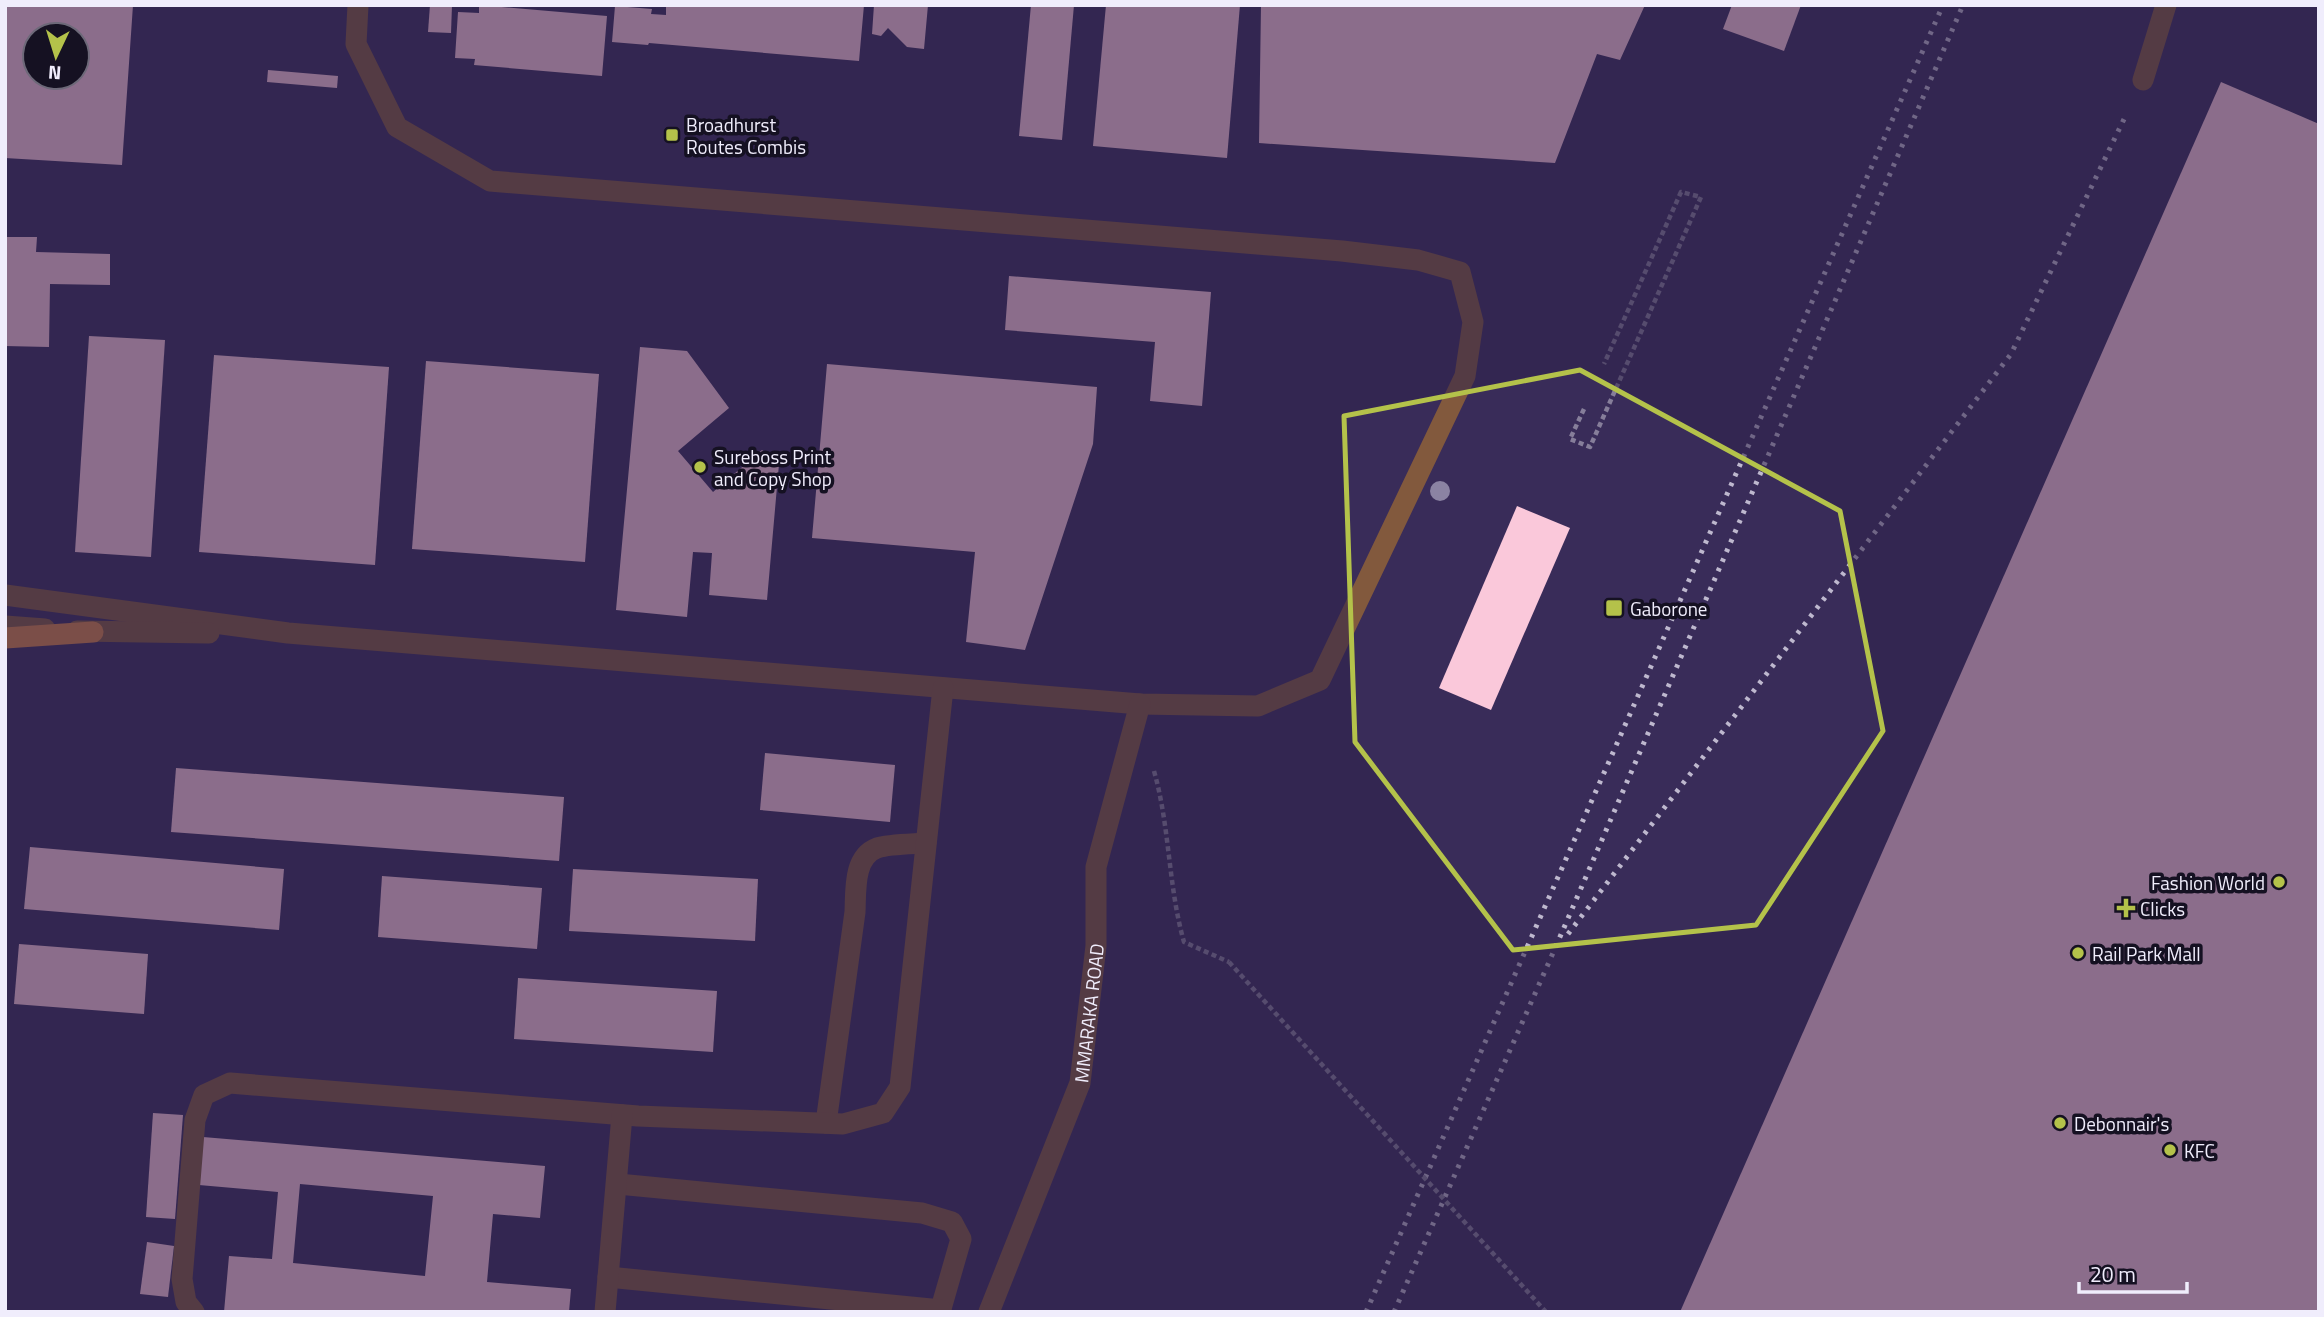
<svg xmlns="http://www.w3.org/2000/svg" width="2324" height="1317" font-family="'Titillium Web',sans-serif">
	<rect width="100%" height="100%" fill="#2f234a"/>
	<path fill="#392c59" fill-rule="evenodd" d="M 5,5 L 2319,5 L 2319,1312 L 5,1312 ZM 35,35 L 77,35 L 77,77 L 35,77 Z"/>
	<g fill="#fac8da" fill-rule="evenodd">
		<path d="M 5,5 L 133,5 L 122,165 L 5,158 ZM 35,35 L 77,35 L 77,77 L 35,77 Z"/>
		<polygon points="430,5 452,5 451,33 428,32"/>
		<polygon points="479,5 607,16 602,76 474,65 475,59 455,58 458,12 479,13"/>
		<polygon points="666,5 864,5 859,61 649,43 648,45 612,42 615,6 652,9 651,14 666,15"/>
		<polygon points="874,5 928,5 924,49 907,47 888,28 881,36 872,34"/>
		<polygon points="1031,5 1074,5 1062,140 1019,136"/>
		<polygon points="1106,5 1240,5 1227,158 1093,146"/>
		<polygon points="1261,5 1645,5 1620,60 1597,54 1555,163 1259,143"/>
		<polygon points="1732,5 1801,5 1784,51 1723,29"/>
		<polygon points="268,70 338,76 337,88 267,82"/>
		<polygon points="2221,82 2319,124 2319,1312 1680,1312"/>
		<polygon points="5,237 37,237 36,252 110,254 110,285 50,284 49,347 5,346"/>
		<polygon points="1009,276 1211,292 1202,406 1150,401 1155,342 1005,330"/>
		<polygon points="89,336 165,340 151,557 75,552"/>
		<polygon points="640,347 687,351 729,408 678,451 713,492 762,450 779,464 767,600 709,595 712,553 693,552 687,617 616,610"/>
		<polygon points="214,355 389,367 375,565 199,552"/>
		<polygon points="426,361 599,374 585,562 412,549"/>
		<polygon points="827,364 1097,387 1093,444 1025,650 966,642 975,552 812,538"/>
		<polygon points="1517,506 1570,528 1491,710 1439,688"/>
		<polygon points="765,753 895,765 890,822 760,810"/>
		<polygon points="176,768 564,797 559,861 171,832"/>
		<polygon points="30,847 284,869 279,930 24,909"/>
		<polygon points="573,869 758,879 755,941 569,931"/>
		<polygon points="382,876 542,888 537,949 378,937"/>
		<polygon points="19,944 148,954 144,1014 14,1004"/>
		<polygon points="518,978 717,991 713,1052 514,1039"/>
		<polygon points="153,1113 183,1115 175,1219 146,1217"/>
		<path d="M 203,1137 L 545,1166 L 540,1218 L 493,1214 L 487,1282 L 571,1289 L 569,1312 L 224,1312 L 229,1256 L 272,1259 L 278,1192 L 199,1185 ZM 300,1184 L 433,1196 L 425,1276 L 293,1263 Z"/>
		<polygon points="147,1242 174,1246 168,1297 140,1294"/>
	</g>
	<g fill="none" stroke-linecap="round" stroke-linejoin="round">
		<g stroke="#867e9a" stroke-width="4.5" stroke-dasharray="5 3.5" stroke-linecap="butt">
			<polyline points="1584,409 1570,439 1590,447 1701,197 1681,192 1604,364"/>
			<path d="M 1154,771 C 1170,827 1168,886 1184,942 L 1229,962"/>
		</g>
		<g stroke="#82593d" stroke-width="21">
			<polyline points="2143,80 2166,5"/>
			<polyline points="5,595 288,633 1140,704 1258,706 1320,680 1465,376 1473,322 1460,272 1418,260 1342,251 490,181 397,127 356,44 358,5"/>
			<polyline points="5,626 45,629"/>
			<polyline points="77,631 209,633"/>
			<path d="M 826,1123 L 855,912 C 856,891 853,857 877,848 C 889,844 912,844 926,843"/>
			<polyline points="618,1184 922,1213 952,1222 961,1239 940,1312"/>
			<polyline points="608,1277 941,1310"/>
			<polyline points="194,1312 186,1302 182,1279 195,1120 204,1095 230,1083 638,1116 843,1124 883,1113 900,1087 943,688"/>
			<polyline points="605,1312 622,1115"/>
			<path id="s1" d="M 989,1312 L 1080,1083 L 1096,946 L 1096,867 L 1140,704"/>
		</g>
		<polyline stroke="#d78446" stroke-width="21" points="5,638 93,632"/>
		<g stroke="#beb8ce" stroke-width="5" stroke-dasharray="3.5 7" stroke-linecap="butt">
			<polyline points="1568,934 2011,354 2125,117"/>
			<polyline points="1366,1312 1943,5"/>
			<polyline points="1394,1312 1553,953 1963,5"/>
		</g>
		<polyline stroke="#867e9a" stroke-width="4.5" stroke-dasharray="5 3.5" stroke-linecap="butt" points="1229,962 1546,1312"/>
	</g>
	<circle fill="#8b83a3" cx="1440" cy="491" r="10"/>
	<path d="M0 0H2324V1317H0ZM 1580,370 L 1840,511 L 1883,731 L 1756,925 L 1513,950 L 1355,742 L 1344,416 Z" fill="#2f234a" fill-opacity=".55" fill-rule="evenodd"/>
	<path fill="none" stroke="#b4c24a" stroke-width="5" stroke-linejoin="round" d="M 1580,370 L 1840,511 L 1883,731 L 1756,925 L 1513,950 L 1355,742 L 1344,416 Z"/>
	<g fill="#b4c24a" stroke="#151122" stroke-width="2.5">
		<rect x="665" y="128" width="14" height="14" rx="3.5"/>
		<circle cx="700" cy="467" r="7"/>
		<rect x="1605" y="599" width="18" height="18" rx="3.5"/>
		<circle cx="2279" cy="882" r="7"/>
		<path d="M2122.5 897.5h7v7h7v7h-7v7h-7v-7h-7v-7h7z"/>
		<circle cx="2078" cy="953" r="7"/>
		<circle cx="2060" cy="1123" r="7"/>
		<circle cx="2170" cy="1150" r="7"/>
	</g>
	<g text-anchor="middle" dominant-baseline="central" stroke-width="7" stroke-linejoin="round" paint-order="stroke">
		<g font-size="19" fill="#f0edfc" stroke="#151122" text-anchor="start">
			<text x="686" y="124">Broadhurst<tspan x="686" dy="22">Routes Combis</tspan></text>
			<text x="714" y="456">Sureboss Print<tspan x="714" dy="22">and Copy Shop</tspan></text>
			<text x="1630" y="608">Gaborone</text>
			<text x="2265" y="882" text-anchor="end">Fashion World</text>
			<text x="2140" y="908">Clicks</text>
			<text x="2092" y="953">Rail Park Mall</text>
			<text x="2074" y="1123">Debonnair's</text>
			<text x="2184" y="1150">KFC</text>
		</g>
		<g font-size="19" fill="#f0edfc" stroke="#151122">
			<text stroke="none"><textPath href="#s1" startOffset="317">MMARAKA ROAD</textPath></text>
		</g>
	</g>
	<rect width="2324" height="1317" fill="none" stroke="#f0edfc" stroke-width="14"/>
	<g transform="translate(56 56) rotate(184)"><circle r="33" fill="#151122" stroke="#6d6979" stroke-width="2"/>
	<path d="M0-5L12 26L0 18L-12 26Z" fill="#b4c24a"/>
	<text y="-10" font-size="19" font-weight="bold" text-anchor="middle" fill="#f0edfc">N</text>
	</g>
	<path d="M2079 1282v10h108v-10" fill="none" stroke="#f0edfc" stroke-width="3.5"/>
	<text x="2090" y="1282" font-size="21" fill="#f0edfc" stroke="#151122" stroke-width="5" paint-order="stroke">20 m</text>
</svg>
